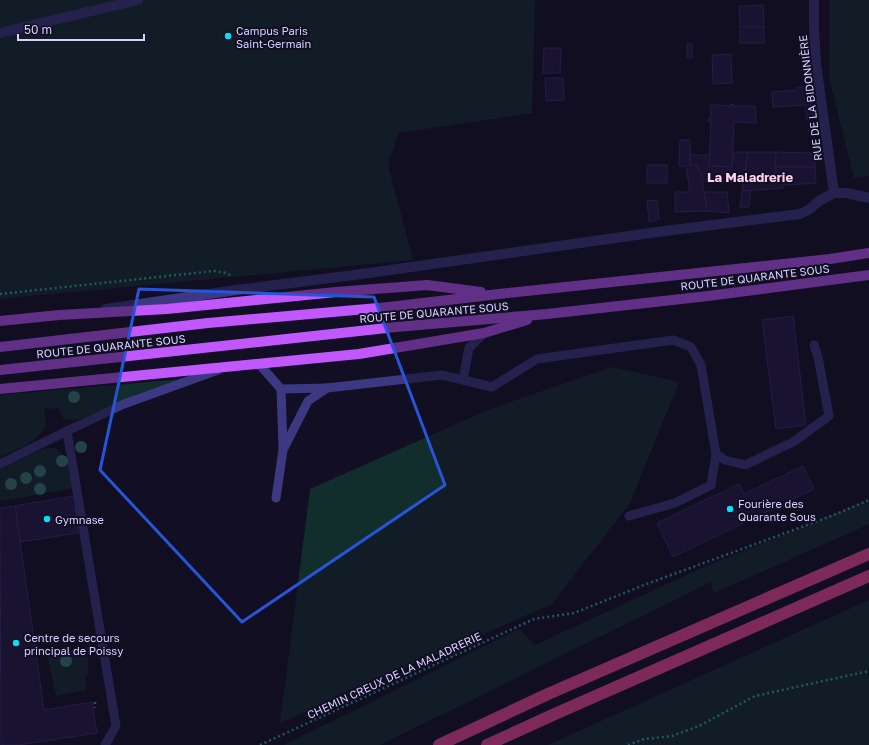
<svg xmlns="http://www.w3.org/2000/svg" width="869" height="745" font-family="'Golos Text',sans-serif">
	<rect width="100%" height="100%" fill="#120e23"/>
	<g fill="#112d2c">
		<polygon points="0,0 535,0 532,113 398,133 388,165 413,260 0,299"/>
		<polygon points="829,0 869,0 869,176 854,178 829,77"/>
		<polygon points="613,367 679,382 630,503 552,604 280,723 310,489 490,409"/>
		<path d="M 183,379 L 137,394 L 80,419 L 68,420 L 62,417 L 59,408 L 44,409 L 46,425 C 38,443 17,449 0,457 L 0,395 Z"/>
		<path d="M 53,448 C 59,449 68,460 71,466 C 74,472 73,482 74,488 L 0,501 L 0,470 L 43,449 Z"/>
		<polygon points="869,500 869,524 714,593 711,582 380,745 284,745 519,629 535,645 704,567"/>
		<polygon points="869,600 869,745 548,745"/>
		<polygon points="88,647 88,676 85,677 87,690 56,696 47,655"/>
	</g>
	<g fill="#231a44" stroke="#3a2c70">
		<polygon points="763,5 764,27 740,27 739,6"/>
		<rect x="740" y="27" width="24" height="16"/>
		<rect x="687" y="44" width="5" height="14"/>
		<polygon points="544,48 561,48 560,73 543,73"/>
		<polygon points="731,54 732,83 713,84 712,55"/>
		<polygon points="545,78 563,78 564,100 546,101"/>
		<polygon points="809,86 811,90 813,119 807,120 806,105 773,107 772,92 797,90 797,87"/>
		<polygon points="711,104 714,104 714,105 731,106 731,104 734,105 734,106 755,106 756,123 734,122 732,167 709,166 711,121 708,121 709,118 711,119 711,108 709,108 710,105 711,105"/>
		<polygon points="680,140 690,140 690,165 697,166 702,178 707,211 675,212 675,192 690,192 686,167 679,166"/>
		<polygon points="733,152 748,152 743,183 703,181 697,166 690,165 690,155 710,155 709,166 732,167"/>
		<polygon points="748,152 776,152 775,167 776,173 744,177"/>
		<polygon points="776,152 815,153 815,167 775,167"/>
		<rect x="647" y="165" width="20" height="18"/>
		<polygon points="775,167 815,167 816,183 785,185 783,178 776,179"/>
		<polygon points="776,173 776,179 783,178 784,188 742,191 744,177"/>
		<polygon points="751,190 749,207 740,208 742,191"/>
		<polygon points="704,192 727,192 729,213 707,211"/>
		<polygon points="657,200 659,219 649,222 647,201"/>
		<polygon points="793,316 806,425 776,429 762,320"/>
		<polygon points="803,466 814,489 673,557 657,523 739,484 744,494"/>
		<polygon points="74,496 78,533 20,542 15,506"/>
		<polygon points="15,506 44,710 92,702 97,733 19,745 1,745 0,508"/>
	</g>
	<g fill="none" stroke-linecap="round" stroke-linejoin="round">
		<g stroke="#2fb4ad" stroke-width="2.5" stroke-dasharray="2 3" stroke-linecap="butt">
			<polyline points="0,294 214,271 226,273 233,276"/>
			<polyline points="95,702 95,708"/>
			<polyline points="260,745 534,619 574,613 644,585 834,515 869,500"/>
			<polyline points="628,745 644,739 672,736 699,726 755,696 869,671"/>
		</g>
		<g stroke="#3c3982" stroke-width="9">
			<polyline points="259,364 281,389 327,388"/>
			<polyline points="463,380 469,348 484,333"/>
			<polyline points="281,389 283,448"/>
			<polyline points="67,431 124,404 218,370"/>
			<polyline points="716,454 725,460 745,465 793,442 829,416 818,357 814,345"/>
			<polyline points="0,464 67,431 116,726 105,745"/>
			<polyline points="276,498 283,450 308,401 327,388 442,375 492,387 537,359 673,340 691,347 701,365 716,454 711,485 675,503 629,516"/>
		</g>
		<g stroke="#3c3982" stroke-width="10">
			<polyline points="814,0 814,28 816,64 834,193"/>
			<polyline points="0,33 138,0"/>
			<polyline points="106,309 236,290 362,274 657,232 800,214 810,209 819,201 834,193 847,193 869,198"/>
		</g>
		<g stroke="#c158fe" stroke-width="10">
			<polyline points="0,321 59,315 167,309 336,292 427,285 481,292"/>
			<polyline points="0,347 208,323 389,307 499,294 830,259 869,253"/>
			<polyline points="0,370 396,327 547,314 708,296 869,275"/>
			<polyline points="0,389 359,354 484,333 527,320"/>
		</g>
		<g stroke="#fe4ca1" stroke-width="12">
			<polyline points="439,745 548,694 869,554"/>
			<polyline points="487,745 557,713 869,576"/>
		</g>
	</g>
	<g fill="#3b8179">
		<circle cx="74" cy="397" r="6"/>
		<circle cx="81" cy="447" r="6"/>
		<circle cx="62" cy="461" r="6"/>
		<circle cx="40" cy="471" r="6"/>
		<circle cx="26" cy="478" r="6"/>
		<circle cx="11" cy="484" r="6"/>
		<circle cx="40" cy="489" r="6"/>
		<circle cx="66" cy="661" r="6"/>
	</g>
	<path d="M0 0H869V745H0ZM 139,289 L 374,297 L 445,485 L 242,622 L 100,470 Z" fill="#120e23" fill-opacity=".55" fill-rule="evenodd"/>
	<path fill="none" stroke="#2655da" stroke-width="3" stroke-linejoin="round" d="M 139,289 L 374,297 L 445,485 L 242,622 L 100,470 Z"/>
	<g fill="#02e0fa" stroke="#120e23" stroke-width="1.5">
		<circle cx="228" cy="36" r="4"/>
		<circle cx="730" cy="509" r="4"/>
		<circle cx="47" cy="519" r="4"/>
		<circle cx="16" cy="643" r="4"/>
	</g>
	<g text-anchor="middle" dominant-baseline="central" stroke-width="4" stroke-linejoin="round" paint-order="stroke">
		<g font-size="11" fill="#d6d1ff" stroke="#120e23" text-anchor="start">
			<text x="236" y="30">Campus Paris<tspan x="236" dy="13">Saint-Germain</tspan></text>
			<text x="738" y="503">Fourière des<tspan x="738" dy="13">Quarante Sous</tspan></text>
			<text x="55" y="519">Gymnase</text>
			<text x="24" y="637">Centre de secours<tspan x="24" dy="13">principal de Poissy</tspan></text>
		</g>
		<g font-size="11" fill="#d6d1ff" stroke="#120e23">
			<text transform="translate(810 98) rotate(-97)">RUE DE LA BIDONNIÈRE</text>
			<text transform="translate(755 277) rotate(-7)">ROUTE DE QUARANTE SOUS</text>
			<text transform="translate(434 312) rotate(-5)">ROUTE DE QUARANTE SOUS</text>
			<text transform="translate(111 346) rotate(-6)">ROUTE DE QUARANTE SOUS</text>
			<text transform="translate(394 675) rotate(-25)">CHEMIN CREUX DE LA MALADRERIE</text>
		</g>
		<g font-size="13" font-weight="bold" fill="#ffd3ee" stroke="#120e23">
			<text x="750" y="177">La Maladrerie</text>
		</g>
	</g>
	<path d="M18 34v6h126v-6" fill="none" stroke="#d6d1ff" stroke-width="2"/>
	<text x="24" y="34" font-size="12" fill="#d6d1ff" stroke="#120e23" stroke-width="3" paint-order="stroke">50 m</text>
</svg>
